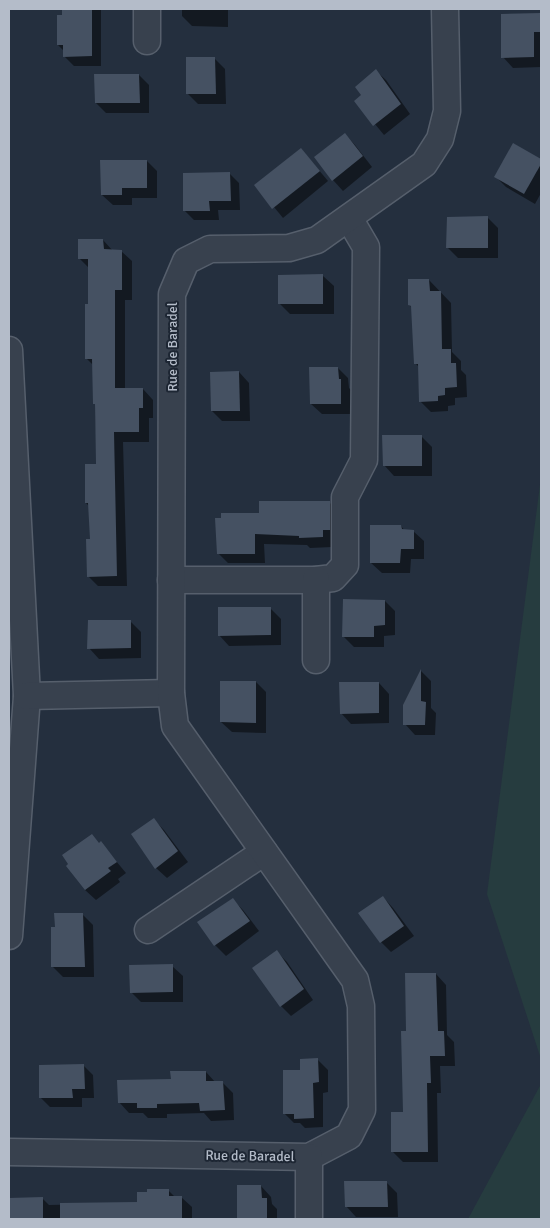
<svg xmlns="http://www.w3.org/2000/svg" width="550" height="1228" font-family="Signika,sans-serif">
	<rect width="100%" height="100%" fill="#242f3e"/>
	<g fill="#263c3f">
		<polygon points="541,477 541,1059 487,894"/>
		<polygon points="541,1084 541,1219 468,1219"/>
	</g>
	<g fill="#0007">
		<polygon points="74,9 100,9 101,10 101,66 74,66 64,56 64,51 58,45 64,16"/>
		<polygon points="182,9 228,9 228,27 192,26 182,16"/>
		<polygon points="541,14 541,67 513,68 503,57 502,15"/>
		<polygon points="214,58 225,69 226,104 198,104 188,94"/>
		<polygon points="376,71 386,80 410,114 384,135 356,101 363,95"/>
		<polygon points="139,75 149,85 149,113 106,113 96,103"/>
		<polygon points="345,134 355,145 372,167 343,191 333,180 315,157"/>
		<polygon points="514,144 541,161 541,193 535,204 506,187 495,176"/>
		<polygon points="301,149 328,181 283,218 256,185"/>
		<polygon points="147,161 157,171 157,198 132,198 132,205 113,205 102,195"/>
		<polygon points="230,174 239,183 240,210 218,210 219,220 194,220 184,210"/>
		<polygon points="487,217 498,228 498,258 458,258 448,248"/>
		<polygon points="103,240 113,251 121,251 132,261 132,300 125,300 125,389 143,389 153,400 153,418 149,418 149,442 123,442 127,586 98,586 88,576 91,540 89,506 86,503 97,465 94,366 86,358 90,305 89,268 80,259"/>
		<polygon points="323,276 334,286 334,314 290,314 279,303"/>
		<polygon points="429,280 451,303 452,352 461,361 461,370 466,375 467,397 455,398 455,405 448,406 448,411 431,412 420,401 419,367 415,363 413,308 409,305"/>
		<polygon points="338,368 348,378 349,388 351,390 351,414 322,414 311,404"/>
		<polygon points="239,372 249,383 250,421 222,421 212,411"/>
		<polygon points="421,436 432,447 432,476 394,476 384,465"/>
		<polygon points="329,502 339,512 332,547 310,548 307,545 264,544 265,563 228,563 218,553 222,519 261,514"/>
		<polygon points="401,526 405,531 413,531 424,541 424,559 411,559 410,573 382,573 371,563"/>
		<polygon points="385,601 395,611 395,635 384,636 384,647 354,647 343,636"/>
		<polygon points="270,608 281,619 281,645 229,646 219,635"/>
		<polygon points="130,621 141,632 141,658 99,659 89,648"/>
		<polygon points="421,671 431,681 431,708 436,713 435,735 415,735 405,724"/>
		<polygon points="256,682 266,692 266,733 232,732 221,722"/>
		<polygon points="379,683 389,694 389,723 351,724 341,713"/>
		<polygon points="154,820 164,830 188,862 167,878 156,868"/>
		<polygon points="101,843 126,873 118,879 120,882 96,900 85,890"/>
		<polygon points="383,897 393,908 414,936 391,952 381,942"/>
		<polygon points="232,899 243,910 259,931 226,956 215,945 199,922"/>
		<polygon points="83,915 93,925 94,977 63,977 53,967"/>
		<polygon points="277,952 287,962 313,1000 291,1016 281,1006"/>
		<polygon points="172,966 183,976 183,1002 141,1002 131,992"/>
		<polygon points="436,974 446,985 447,1035 454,1042 455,1066 440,1066 441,1093 437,1093 438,1162 403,1162 393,1152 404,1113 407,1032"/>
		<polygon points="318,1060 328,1070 328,1092 323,1093 323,1127 305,1128 300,1123 294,1123 284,1113 302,1071"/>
		<polygon points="83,1065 93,1075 94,1098 82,1098 82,1107 50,1107 40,1097"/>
		<polygon points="206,1072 216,1083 223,1083 233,1093 234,1120 211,1121 204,1113 167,1114 167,1118 148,1118 143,1113 129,1113 119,1102 172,1080"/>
		<polygon points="386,1182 397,1193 398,1217 356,1217 346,1206"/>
		<polygon points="238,1186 261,1186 271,1197 272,1204 277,1209 277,1219 238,1219"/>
		<polygon points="168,1190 175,1197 181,1197 192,1207 192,1219 9,1219 9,1199 42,1198 49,1205 138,1203"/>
	</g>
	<g fill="#455162">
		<polygon points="62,9 92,9 92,56 63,57 63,45 57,45 57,15 62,15"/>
		<polygon points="541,13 541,32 534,32 534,57 501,58 501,14"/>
		<polygon points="186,57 215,57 216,94 186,94"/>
		<polygon points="376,69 401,104 373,126 354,101 361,95 355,87"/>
		<polygon points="94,74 139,74 140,103 95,103"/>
		<polygon points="345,133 363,156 332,181 314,157"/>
		<polygon points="513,143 541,159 541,164 524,194 494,177"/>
		<polygon points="301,148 320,171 272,209 254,185"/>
		<polygon points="100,160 147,160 147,188 122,188 122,195 101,195"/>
		<polygon points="230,172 231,201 209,201 210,211 183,211 183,173"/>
		<polygon points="488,216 488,248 446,248 447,217"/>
		<polygon points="78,239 103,239 104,249 122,250 122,290 115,290 115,388 143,388 143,408 139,408 139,432 114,432 117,576 87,577 86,539 90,539 88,503 85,503 85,464 96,464 95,404 93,404 92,359 85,359 85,304 88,304 88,259 78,259"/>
		<polygon points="323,274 323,304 278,304 278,275"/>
		<polygon points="408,279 429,279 430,291 441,291 442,349 451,349 451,363 456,363 457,387 445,388 445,395 438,396 438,401 419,402 418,364 414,364 411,306 408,305"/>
		<polygon points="309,367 338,367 339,379 341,379 341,404 310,404"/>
		<polygon points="239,371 240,411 211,411 210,372"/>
		<polygon points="382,435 422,435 422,466 383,466"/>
		<polygon points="259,501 330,501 330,530 323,530 323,537 299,538 299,536 255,534 255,554 217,554 215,518 221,518 221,513 259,513"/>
		<polygon points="370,525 401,525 402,529 414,530 414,549 401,549 400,563 370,563"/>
		<polygon points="343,599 385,600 385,625 374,626 374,637 342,637"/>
		<polygon points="218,607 271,607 271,635 218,636"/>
		<polygon points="88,620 131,620 131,648 87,649"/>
		<polygon points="421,669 421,701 426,702 425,725 403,725 403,705"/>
		<polygon points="220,681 256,681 256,723 220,722"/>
		<polygon points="339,682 379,682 379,713 340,714"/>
		<polygon points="154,818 178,851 155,869 131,834"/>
		<polygon points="92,834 99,843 101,841 117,862 108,868 111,871 85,890 66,866 68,864 62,855"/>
		<polygon points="383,896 404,926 380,943 358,913"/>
		<polygon points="233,898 250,921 214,946 197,922"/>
		<polygon points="54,913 83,913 85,967 51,967 51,927 55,927"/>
		<polygon points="277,950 304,989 280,1007 252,968"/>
		<polygon points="173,964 173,992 130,993 129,965"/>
		<polygon points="405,973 436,973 438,1031 444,1031 445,1056 430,1056 431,1083 427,1083 428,1152 391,1152 391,1112 403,1112 401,1031 406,1031"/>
		<polygon points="318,1058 319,1082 313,1083 314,1118 294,1119 294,1114 283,1114 283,1070 300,1070 300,1059"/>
		<polygon points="84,1064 85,1089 72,1089 73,1098 39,1098 39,1065"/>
		<polygon points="170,1071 206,1071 206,1081 223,1081 225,1110 200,1111 199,1103 157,1104 157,1108 137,1108 137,1103 118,1103 117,1080 171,1079"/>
		<polygon points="344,1181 387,1181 388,1207 345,1207"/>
		<polygon points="237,1185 261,1185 262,1198 267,1198 267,1219 237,1219"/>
		<polygon points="147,1189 169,1189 169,1196 182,1196 182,1219 60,1219 60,1203 137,1202 137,1192 147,1192"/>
		<polygon points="43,1197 43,1219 9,1219 9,1198"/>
	</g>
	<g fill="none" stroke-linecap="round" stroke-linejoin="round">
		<g stroke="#565f6c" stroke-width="29">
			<g id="street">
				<polyline points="147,41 147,9"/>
				<polyline points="9,350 27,696 9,936"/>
				<polyline points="171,580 316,580 333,578 345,565 345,497 364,460 366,247 349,218"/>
				<polyline points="316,580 316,660"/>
				<polyline points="27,696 171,693"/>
				<polyline points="148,930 264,852"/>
				<polyline points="9,1152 309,1157 349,1136 362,1110 361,1006 355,980 175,726 171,693 172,294 186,261 210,249 289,248 317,240 424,164 440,139 447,111 445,9"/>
				<polyline points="309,1157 309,1219"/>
			</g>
		</g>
		<use href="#street" stroke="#38414e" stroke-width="26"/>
	</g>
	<g text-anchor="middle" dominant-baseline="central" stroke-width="4" stroke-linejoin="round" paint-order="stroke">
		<g font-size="14" fill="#b4bcc9" stroke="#1d2633">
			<text transform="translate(172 347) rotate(-90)">Rue de Baradel</text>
			<text transform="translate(250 1156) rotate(1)">Rue de Baradel</text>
		</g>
	</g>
	<rect width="550" height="1228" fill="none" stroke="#b4bcc9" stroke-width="20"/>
</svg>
